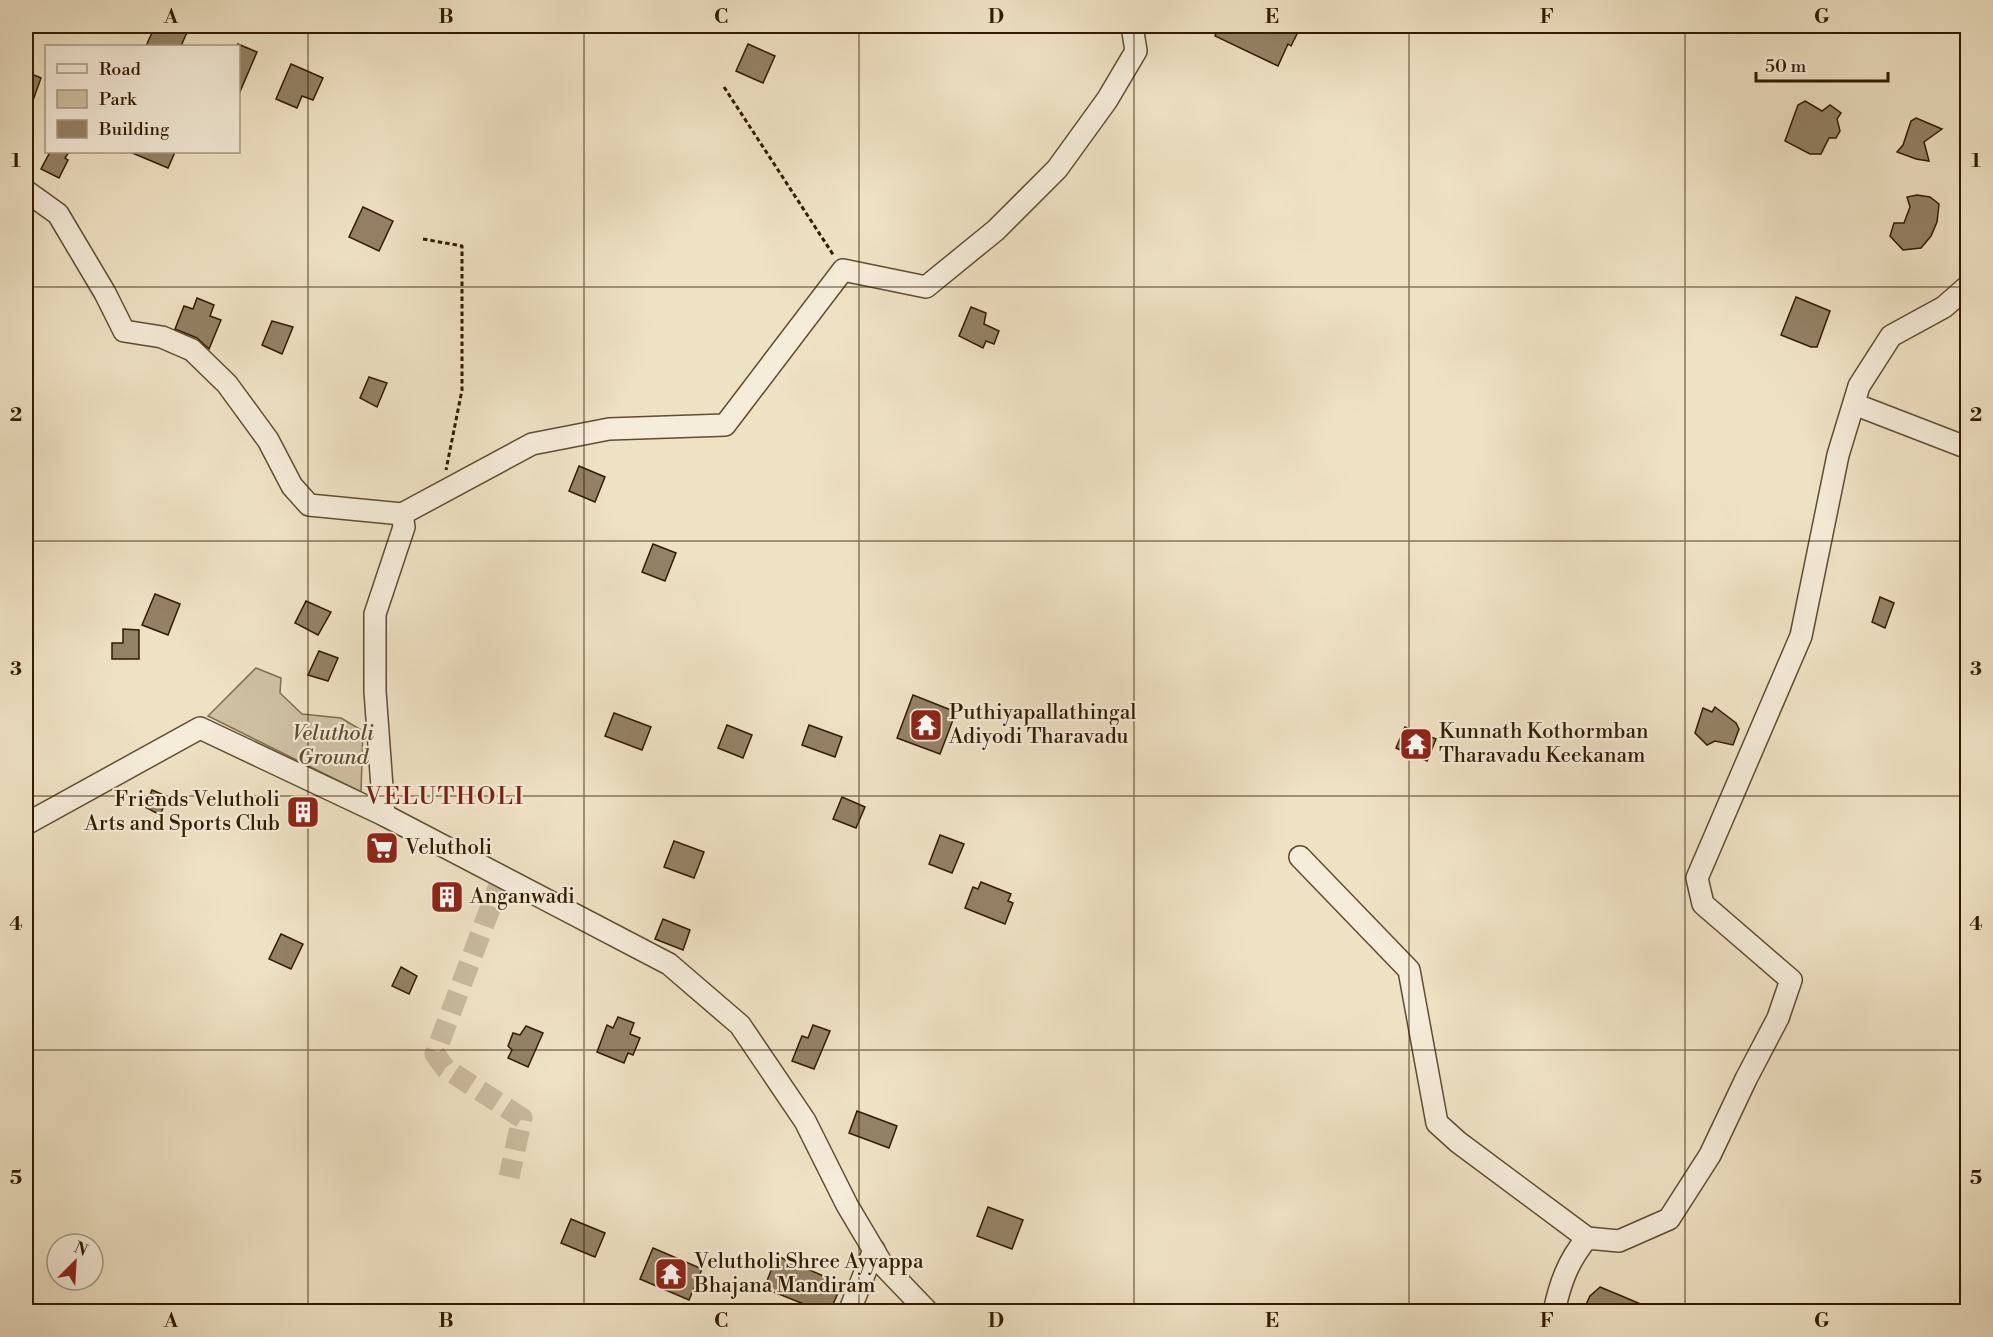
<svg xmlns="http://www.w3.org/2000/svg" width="1993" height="1337" font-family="'Libre Bodoni',serif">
	<rect width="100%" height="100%" fill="#efe2c4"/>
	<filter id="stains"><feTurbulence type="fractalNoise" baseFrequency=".00333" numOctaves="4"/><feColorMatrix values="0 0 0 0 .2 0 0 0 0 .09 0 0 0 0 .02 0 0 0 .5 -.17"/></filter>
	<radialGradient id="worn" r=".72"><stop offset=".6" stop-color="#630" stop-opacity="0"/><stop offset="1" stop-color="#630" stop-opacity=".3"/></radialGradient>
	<polygon fill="#cfc0a3" stroke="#806e52" stroke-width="1.5" points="256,668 281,678 280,693 302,714 341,718 363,731 361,792 208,716"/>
	<g fill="#948266" stroke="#311b00" stroke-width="1.5">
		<polygon points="155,26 178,26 188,30 181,46 146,46"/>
		<polygon points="1219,26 1295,26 1293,29 1298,32 1291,46 1288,44 1278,66 1215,36"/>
		<polygon points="238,44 257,52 239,94 238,94"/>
		<polygon points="748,44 775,56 763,83 736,71"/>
		<polygon points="291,64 323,78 313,100 302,96 297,108 276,99"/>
		<polygon points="29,73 41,78 27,117 26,81"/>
		<polygon points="1805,101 1822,111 1830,105 1841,113 1837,119 1840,131 1836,138 1829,138 1821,154 1810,154 1785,141 1798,105"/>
		<polygon points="1916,118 1942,129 1924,142 1929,161 1916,159 1897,152 1903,145 1911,121"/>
		<polygon points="50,152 69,152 65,158 68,160 59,178 41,169"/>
		<polygon points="130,152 175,152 168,168"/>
		<polygon points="1917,195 1930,197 1939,204 1937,222 1931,236 1921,248 1903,250 1890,236 1894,223 1904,223 1910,207 1907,197"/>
		<polygon points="363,207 393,221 379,251 349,237"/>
		<polygon points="1796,297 1830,311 1817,347 1811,347 1781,335"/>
		<polygon points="197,298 214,305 210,316 221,320 209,349 197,338 175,329 184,306 193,309"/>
		<polygon points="971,307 986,313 984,324 999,331 994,344 986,341 983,348 959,336"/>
		<polygon points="272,321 293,327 282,354 262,345"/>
		<polygon points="369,377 387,383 377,407 360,398"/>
		<polygon points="579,466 605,477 595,502 569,491"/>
		<polygon points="653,544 676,553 665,581 642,572"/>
		<polygon points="155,594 180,604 168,635 142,625"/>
		<polygon points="1880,597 1894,603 1885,628 1872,622"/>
		<polygon points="306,601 331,612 318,635 295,623"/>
		<polygon points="123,629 139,630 139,659 112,659 112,643 123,643"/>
		<polygon points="319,651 338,658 328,681 308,675"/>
		<polygon points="913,695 956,712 940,754 897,738"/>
		<polygon points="1715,707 1736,723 1739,729 1733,745 1715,741 1707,745 1695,733 1703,708 1712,712"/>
		<polygon points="614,713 651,727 642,750 605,736"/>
		<polygon points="727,725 752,735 743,758 718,748"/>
		<polygon points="809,725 842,737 835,757 802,745"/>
		<polygon points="1405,727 1436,739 1427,761 1396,748"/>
		<polygon points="152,790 168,797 160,815 145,807"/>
		<polygon points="842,797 865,807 856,828 833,819"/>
		<polygon points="940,835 964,844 952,873 929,864"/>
		<polygon points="674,841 704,852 694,878 664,867"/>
		<polygon points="981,882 1011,894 1008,901 1013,903 1005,924 965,908 973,887 978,889"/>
		<polygon points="663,919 690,930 683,950 655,939"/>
		<polygon points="281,934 303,944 291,969 269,959"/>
		<polygon points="401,967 417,976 409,994 392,986"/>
		<polygon points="618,1017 634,1023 630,1034 640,1038 633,1055 628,1053 624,1063 597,1052 607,1025 613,1028"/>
		<polygon points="813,1025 830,1031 814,1069 792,1061 802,1036 808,1038"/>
		<polygon points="526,1026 543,1033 528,1067 508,1058 512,1050 508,1046 513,1033 520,1035"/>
		<polygon points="857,1111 897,1126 889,1148 849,1133"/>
		<polygon points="988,1207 1023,1220 1012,1249 977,1236"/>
		<polygon points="571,1219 605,1233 595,1257 561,1243"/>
		<polygon points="653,1248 702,1269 689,1300 640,1279"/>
		<polygon points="777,1256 842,1284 830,1311 821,1311 764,1288"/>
		<polygon points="1600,1287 1624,1297 1657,1311 1583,1311 1590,1296"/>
	</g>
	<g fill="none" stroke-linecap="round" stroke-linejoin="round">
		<polyline stroke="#c9ba9d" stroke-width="21" stroke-dasharray="21 10" stroke-linecap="butt" points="502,877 435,1054 445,1068 522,1118 509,1177"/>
		<g stroke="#604d31" stroke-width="24">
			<g id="minor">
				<polyline points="26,191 58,214 105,293 124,331 162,337 192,350 227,384 268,440 292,486 309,505 402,514"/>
				<polyline points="1854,404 1968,448"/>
				<polyline points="26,824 200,728 384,815"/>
				<polyline points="1300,857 1409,970 1437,1123 1458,1142 1587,1238"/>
				<polyline points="849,1312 874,1250"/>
				<polyline points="928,1312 882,1264 847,1205 805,1121 740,1025 669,964 384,815 375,691 375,614 404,527 402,514 532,444 609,429 725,425 843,270 926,287 996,230 1057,169 1107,100 1136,51 1132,26"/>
				<path d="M 1554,1312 C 1560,1283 1568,1261 1587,1238 L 1619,1241 L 1669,1219 L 1710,1155 L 1746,1079 L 1778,1018 L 1791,980 L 1703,904 L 1697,878 L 1801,636 L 1838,455 L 1859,386 L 1891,336 L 1944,307 L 1968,286"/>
			</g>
		</g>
		<g stroke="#311b00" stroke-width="3" stroke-dasharray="4.5 3" stroke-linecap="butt">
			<polyline points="724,87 834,256"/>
			<polyline points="423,239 462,246 462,390 446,470"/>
		</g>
		<use href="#minor" stroke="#f5ecd9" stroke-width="21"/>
	</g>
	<path fill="none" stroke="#311b00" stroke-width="1.5" stroke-opacity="0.55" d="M 308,26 L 308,1312M 584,26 L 584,1312M 859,26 L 859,1312M 1134,26 L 1134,1312M 1409,26 L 1409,1312M 1685,26 L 1685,1312M 26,287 L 1968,287M 26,541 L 1968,541M 26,796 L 1968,796M 26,1050 L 1968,1050"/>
	<defs>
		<g id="temple-square" transform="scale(1.725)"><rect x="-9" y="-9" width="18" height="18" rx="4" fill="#8f2418" stroke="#f5ecd9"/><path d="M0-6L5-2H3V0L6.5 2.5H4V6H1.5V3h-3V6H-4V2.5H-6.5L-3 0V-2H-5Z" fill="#fff"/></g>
		<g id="building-square" transform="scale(1.725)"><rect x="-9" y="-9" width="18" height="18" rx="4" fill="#8f2418" stroke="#f5ecd9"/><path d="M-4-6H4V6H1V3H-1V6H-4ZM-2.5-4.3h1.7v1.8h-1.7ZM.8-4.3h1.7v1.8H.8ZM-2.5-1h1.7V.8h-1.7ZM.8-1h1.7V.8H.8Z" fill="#fff"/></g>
		<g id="supermarket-square" transform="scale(1.725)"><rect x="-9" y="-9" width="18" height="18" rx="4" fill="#8f2418" stroke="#f5ecd9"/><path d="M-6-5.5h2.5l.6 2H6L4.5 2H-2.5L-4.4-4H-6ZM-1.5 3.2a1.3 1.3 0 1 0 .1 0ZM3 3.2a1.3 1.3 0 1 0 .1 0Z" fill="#fff"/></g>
	</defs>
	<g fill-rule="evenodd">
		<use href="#temple-square" x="926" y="725"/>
		<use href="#temple-square" x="1416" y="744"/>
		<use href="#building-square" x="303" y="812"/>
		<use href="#supermarket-square" x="382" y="848"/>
		<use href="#building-square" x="447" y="897"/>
		<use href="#temple-square" x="671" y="1274"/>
	</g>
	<g text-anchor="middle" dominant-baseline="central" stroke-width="4.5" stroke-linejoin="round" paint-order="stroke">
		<g font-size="21" fill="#311b00" stroke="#f5ecd9" text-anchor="start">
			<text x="949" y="713">Puthiyapallathingal<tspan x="949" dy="24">Adiyodi Tharavadu</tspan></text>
			<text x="1439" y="732">Kunnath Kothormban<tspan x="1439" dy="24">Tharavadu Keekanam</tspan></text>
			<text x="280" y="800" text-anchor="end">Friends Velutholi<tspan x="280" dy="24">Arts and Sports Club</tspan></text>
			<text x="405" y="848">Velutholi</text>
			<text x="470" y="897">Anganwadi</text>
			<text x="694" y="1262">Velutholi Shree Ayyappa<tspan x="694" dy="24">Bhajana Mandiram</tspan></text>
		</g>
		<g font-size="21" font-style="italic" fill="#604d31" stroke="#f5ecd9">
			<text x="333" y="734">Velutholi<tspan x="333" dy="24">Ground</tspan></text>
		</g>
		<g font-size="24" letter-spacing="1.5" fill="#7a1f14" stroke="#f5ecd9">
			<text x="445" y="797">VELUTHOLI</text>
		</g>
	</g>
	<rect width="1993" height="1337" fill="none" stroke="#efe2c4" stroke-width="66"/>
	<rect x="45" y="45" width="195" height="108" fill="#f5ecd9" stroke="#a79882" stroke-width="1.5"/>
	<rect x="57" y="64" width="30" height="9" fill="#f5ecd9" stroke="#a79882" stroke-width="1.5"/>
	<text x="99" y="75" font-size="18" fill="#311b00">Road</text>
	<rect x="57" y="90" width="30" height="18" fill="#cfc0a3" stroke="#a79882" stroke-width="1.5"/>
	<text x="99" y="105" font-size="18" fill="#311b00">Park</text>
	<rect x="57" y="120" width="30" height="18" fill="#948266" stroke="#a79882" stroke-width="1.5"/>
	<text x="99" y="135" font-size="18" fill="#311b00">Building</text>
	<g transform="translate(75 1262) rotate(24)"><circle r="28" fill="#f5ecd9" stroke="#a79882" stroke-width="1.5"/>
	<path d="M0-4.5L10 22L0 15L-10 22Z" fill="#8f2418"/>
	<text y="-9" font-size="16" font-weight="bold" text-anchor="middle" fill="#311b00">N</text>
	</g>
	<path d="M1756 72v9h132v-9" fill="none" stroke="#311b00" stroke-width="3"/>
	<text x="1765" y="72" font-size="18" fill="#311b00" stroke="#f5ecd9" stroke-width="4.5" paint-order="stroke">50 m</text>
	<rect x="33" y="33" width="1927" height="1271" fill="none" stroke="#311b00" stroke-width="2"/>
	<g font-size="20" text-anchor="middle" font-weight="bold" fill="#311b00">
		<text x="171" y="23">A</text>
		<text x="446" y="23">B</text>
		<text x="721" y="23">C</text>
		<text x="996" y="23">D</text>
		<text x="1272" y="23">E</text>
		<text x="1547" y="23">F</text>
		<text x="1822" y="23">G</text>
		<text x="16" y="167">1</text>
		<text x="1976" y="167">1</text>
		<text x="16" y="421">2</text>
		<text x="1976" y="421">2</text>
		<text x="16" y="675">3</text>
		<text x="1976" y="675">3</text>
		<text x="16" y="930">4</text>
		<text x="1976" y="930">4</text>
		<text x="16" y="1184">5</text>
		<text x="1976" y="1184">5</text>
		<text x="171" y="1327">A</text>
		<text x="446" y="1327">B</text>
		<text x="721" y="1327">C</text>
		<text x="996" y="1327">D</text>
		<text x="1272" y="1327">E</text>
		<text x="1547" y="1327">F</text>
		<text x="1822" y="1327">G</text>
	</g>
	<rect width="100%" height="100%" filter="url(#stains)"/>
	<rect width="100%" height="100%" fill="url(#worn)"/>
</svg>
